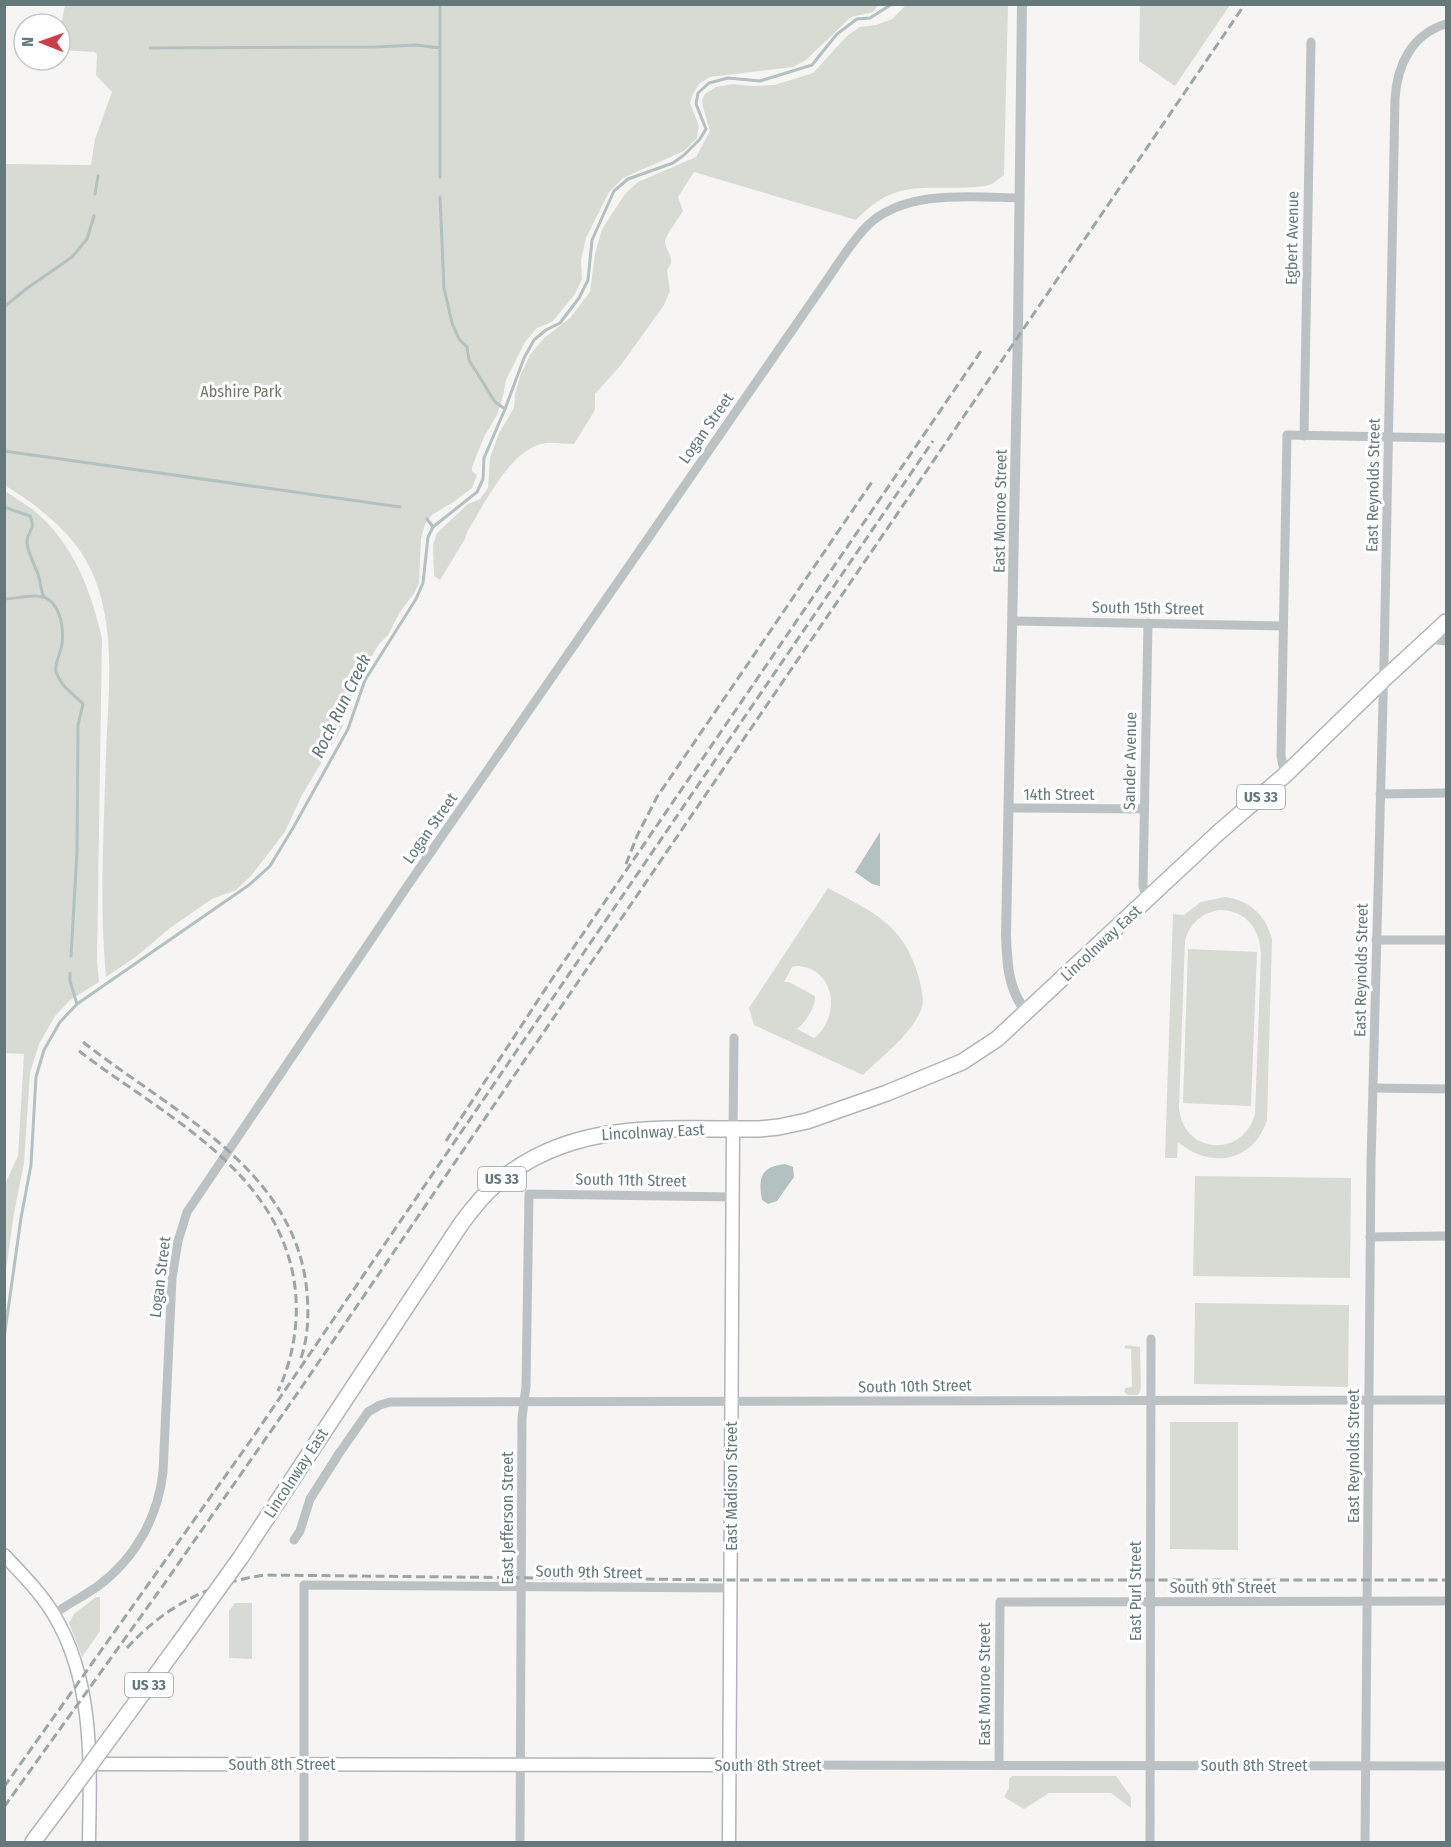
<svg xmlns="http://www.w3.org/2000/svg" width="1451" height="1847" font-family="'Fira Sans Condensed',sans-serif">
	<rect width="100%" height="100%" fill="#f6f5f4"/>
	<g fill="#d8dbd3" fill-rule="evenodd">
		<path d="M 65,5 L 878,5 L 873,12 L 851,17 L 806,60 L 793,67 L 710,77 L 699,84 L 693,94 L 690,103 L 699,126 L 697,138 L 684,151 L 623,178 L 609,192 L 586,238 L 581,260 L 582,279 L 575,294 L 552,322 L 537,328 L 525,342 L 506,380 L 503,396 L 497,415 L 484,437 L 472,467 L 472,471 L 477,475 L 472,488 L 455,501 L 432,515 L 425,524 L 421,539 L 419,583 L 415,592 L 400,612 L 388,635 L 379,644 L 361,675 L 346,709 L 342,728 L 302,795 L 285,832 L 251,876 L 236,890 L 212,899 L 170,928 L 137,956 L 106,977 C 99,903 104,828 106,754 C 108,691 118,624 89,566 C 74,534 34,502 4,485 L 5,164 L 91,165 L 95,139 L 112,92 L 96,75 L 97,54 L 94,52 L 60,50 L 60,30 Z"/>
		<path d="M 906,5 L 1008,5 L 1004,175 L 992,184 L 985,186 C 930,193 899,174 856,220 L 694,172 L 678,197 L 683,211 C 679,218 665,236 665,242 C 666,253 677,258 667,270 L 670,291 L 664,305 L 621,365 L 595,394 L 595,410 L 574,444 C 565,444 555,442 546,443 C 511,447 484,505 467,532 L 465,539 L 440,580 L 434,576 L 433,545 L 437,533 L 468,504 L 480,499 L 488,488 L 490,458 L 499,433 L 514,408 L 515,395 L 520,376 L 530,355 L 544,338 L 570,318 L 590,292 L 595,254 L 602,229 L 625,194 L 638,182 L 696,157 L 710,131 L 703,107 L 702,100 L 705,94 L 716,87 L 733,84 L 753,86 L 775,85 L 813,73 L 847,36 L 860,27 L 876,25 L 892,19 Z"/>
		<polygon points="1140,5 1140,4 1230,5 1175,86 1139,61"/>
		<path d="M 5,491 C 14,497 23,503 32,509 C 73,542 91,590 102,639 L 97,960 L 99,982 L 70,1000 L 55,1016 L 39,1044 L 30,1073 L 24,1163 L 14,1213 L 5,1277 L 5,1184 L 18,1156 L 24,1054 L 4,1053 Z"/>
		<path d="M 828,888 C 874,913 904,924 919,978 C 921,987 925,1001 921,1010 C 911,1035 882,1056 863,1075 L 754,1025 L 749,1008 ZM 796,966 C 835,967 842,1016 814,1038 L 797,1029 C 805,1023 816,1007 815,996 L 789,982 L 784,982 L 792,967 Z"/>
		<path d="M 1225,897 C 1249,900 1266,915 1272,939 L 1267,1120 C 1253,1163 1210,1169 1178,1142 L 1177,1158 L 1165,1158 L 1173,914 L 1184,915 L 1201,902 ZM 1219,910 C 1246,910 1260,929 1261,954 L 1255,1114 C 1243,1159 1182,1154 1179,1107 L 1185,940 C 1190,923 1202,913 1219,910 Z"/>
		<polygon points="1188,949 1257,952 1251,1106 1183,1103"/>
		<polygon points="1195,1176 1351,1178 1350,1278 1193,1276"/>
		<polygon points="1195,1303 1349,1305 1348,1387 1194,1384"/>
		<polygon points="1126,1345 1140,1347 1141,1389 1138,1395 1128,1395 1124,1392 1125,1388 1132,1387 1131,1349 1124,1348"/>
		<polygon points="1170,1422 1238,1422 1238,1550 1170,1549"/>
		<polygon points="96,1597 100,1597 100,1631 82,1657 69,1623 74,1614"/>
		<polygon points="235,1603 252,1603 252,1659 229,1658 229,1611"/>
		<polygon points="1012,1776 1116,1776 1131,1797 1131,1808 1111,1793 1049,1793 1024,1809 1004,1797 1009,1788 1009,1779"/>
	</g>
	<g fill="#b3c1c0">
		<polygon points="880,832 880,886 872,884 855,872"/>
		<path d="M 785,1164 L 793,1167 L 794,1177 L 777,1201 L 768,1204 L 762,1200 C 758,1178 760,1167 785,1164 Z"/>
	</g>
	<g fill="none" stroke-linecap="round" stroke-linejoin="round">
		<g stroke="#b3c1c0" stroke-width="3">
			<polyline points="440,4 440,177"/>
			<polyline points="150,48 375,47 416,45 440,48"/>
			<polyline points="95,194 98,176"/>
			<polyline points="440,197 444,288 452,323 459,339 467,347 469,360 495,402 505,409"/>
			<polyline points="4,307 26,289 72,257 87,239 94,216"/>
			<polyline points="4,451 400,507"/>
			<path d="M 4,507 L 30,516 C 37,530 26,532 27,543 C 28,553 34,564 38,574 C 41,582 40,589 44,597"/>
			<polyline points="427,519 433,527"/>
			<path d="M 4,599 C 15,599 27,595 37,596 C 60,597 64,627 62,644 C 61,653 54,663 56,672 C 61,687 73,693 83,704 L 78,725 L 77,852 L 71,956"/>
			<polyline points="70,973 70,981 77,1004"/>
			<polyline points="4,1339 21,1218 31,1165 36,1077 44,1050 60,1022 77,1004 249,885 270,866 293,828 348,729 365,680 416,599 423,583 428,537 433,527 477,492 483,479 484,458 505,409 524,358 534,340 546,330 560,323 579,298 588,280 592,240 614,191 628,179 673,163 684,155 700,139 706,129 696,104 698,93 709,83 728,78 760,81 812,65 837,34 857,19 870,18 892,4"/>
		</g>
		<g stroke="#aeb6b8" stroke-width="15">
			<g id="secondary">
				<path d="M 4,1555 C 22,1574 41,1593 54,1615 C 95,1683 90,1766 89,1842"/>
				<polyline points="90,1764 730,1765"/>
				<polyline points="729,1842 733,1129"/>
			</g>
		</g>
		<g stroke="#b0b5b6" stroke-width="18">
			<g id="trunk">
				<path d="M 241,1557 L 461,1224 C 472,1209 483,1195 497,1183 C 573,1118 667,1130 759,1129 L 779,1127 L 807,1121 L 887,1093 L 962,1062 L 997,1039 L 1218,833 L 1285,775 L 1383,680 L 1446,622"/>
				<polyline points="118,1727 180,1642"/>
				<polyline points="33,1842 68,1795"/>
			</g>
		</g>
		<g stroke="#bcc2c3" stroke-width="9">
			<polyline points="1304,436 1311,42"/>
			<polyline points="1013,621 1283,626"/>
			<polyline points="1429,639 1446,641"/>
			<polyline points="1285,775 1281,756 1287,435 1446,438"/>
			<polyline points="1380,794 1446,793"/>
			<polyline points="1009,808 1144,809"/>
			<polyline points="1147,900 1143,886 1148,623"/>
			<polyline points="1376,940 1446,940"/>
			<polyline points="1373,1088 1446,1089"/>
			<polyline points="733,1129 734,1038"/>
			<polyline points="1370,1237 1446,1236"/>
			<polyline points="294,1540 300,1531 310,1499 340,1452 368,1412 380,1405 390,1402 1446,1400"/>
			<path d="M 54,1614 C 68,1604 84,1596 98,1586 C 135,1559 158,1517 163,1472 L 172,1278 L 178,1241 L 187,1212 L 406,888 L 829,277 C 841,259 853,240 868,225 C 906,189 972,197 1020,198"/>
			<polyline points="730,1765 1446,1766"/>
			<polyline points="999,1765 1000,1602 1446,1601"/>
			<polyline points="304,1842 304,1585 730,1588"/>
			<polyline points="520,1842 522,1418 526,1386 529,1194 733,1197"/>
			<polyline points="1150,1842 1151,1339"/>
			<path d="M 1365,1842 L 1371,1163 L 1384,663 L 1395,99 C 1397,65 1412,34 1446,24"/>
		</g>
		<path stroke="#bcc2c3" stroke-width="10" d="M 1022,4 L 1018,326 L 1006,935 C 1007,964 1008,990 1027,1013"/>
		<use href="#secondary" stroke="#fff" stroke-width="12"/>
		<use href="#trunk" stroke="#fff" stroke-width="15"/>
		<g stroke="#9ca6a7" stroke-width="3" stroke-dasharray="9 4.5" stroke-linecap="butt">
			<polyline points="626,864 637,836 657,797 874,479"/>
			<path d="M 83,1042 C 169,1110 297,1169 307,1293 C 309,1316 308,1339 300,1361"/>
			<path d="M 79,1051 C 161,1114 275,1167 294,1280 C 300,1317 294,1357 278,1391"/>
			<polyline points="446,1141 550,982 981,351"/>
			<path d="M 127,1648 C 164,1607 210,1583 264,1575 L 730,1580 L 1446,1580"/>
			<polyline points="4,1787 251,1440 933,441"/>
			<polyline points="4,1807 162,1587 299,1391 1245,4"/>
		</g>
		<g stroke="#b0b5b6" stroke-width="18" stroke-linecap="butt">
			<g id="trunk-bridge">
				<polyline points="180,1642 241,1557"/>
				<polyline points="68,1795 118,1727"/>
			</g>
		</g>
		<use href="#trunk-bridge" stroke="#fff" stroke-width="15"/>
	</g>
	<g text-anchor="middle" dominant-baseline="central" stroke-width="6" stroke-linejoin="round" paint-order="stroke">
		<g fill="#fff" stroke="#93a1a3" stroke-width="1.5">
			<rect x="1237" y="785" width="48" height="24" rx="4.5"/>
			<rect x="478" y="1167" width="48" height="24" rx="4.5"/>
			<rect x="125" y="1673" width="48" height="24" rx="4.5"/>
		</g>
		<g font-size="15" font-weight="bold" fill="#65797b">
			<text x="1261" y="797">US 33</text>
			<text x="502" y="1179">US 33</text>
			<text x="149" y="1685">US 33</text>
		</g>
		<g font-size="16" fill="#65797b" stroke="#fff">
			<text transform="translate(1292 238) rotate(-89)">Egbert Avenue</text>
			<text transform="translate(706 428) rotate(-55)">Logan Street</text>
			<text transform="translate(1373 485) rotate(-89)">East Reynolds Street</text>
			<text transform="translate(1000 511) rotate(-89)">East Monroe Street</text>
			<text transform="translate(1148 608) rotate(1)">South 15th Street</text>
			<text transform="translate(1130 761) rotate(-89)">Sander Avenue</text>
			<text x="1059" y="794">14th Street</text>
			<text transform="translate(430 828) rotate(-55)">Logan Street</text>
			<text transform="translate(1101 943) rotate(-43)">Lincolnway East</text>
			<text transform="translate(1361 970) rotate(-89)">East Reynolds Street</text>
			<text transform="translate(653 1132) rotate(-3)">Lincolnway East</text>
			<text transform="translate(631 1180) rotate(1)">South 11th Street</text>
			<text transform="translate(160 1277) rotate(-83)">Logan Street</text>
			<text transform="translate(915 1386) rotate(-1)">South 10th Street</text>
			<text transform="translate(1353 1456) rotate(-90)">East Reynolds Street</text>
			<text transform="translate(296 1473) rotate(-57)">Lincolnway East</text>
			<text transform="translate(731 1486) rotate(-90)">East Madison Street</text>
			<text transform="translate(507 1518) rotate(-90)">East Jefferson Street</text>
			<text transform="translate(589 1572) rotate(1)">South 9th Street</text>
			<text x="1223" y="1587">South 9th Street</text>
			<text transform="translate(1135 1591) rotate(-90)">East Purl Street</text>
			<text transform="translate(984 1684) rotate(-90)">East Monroe Street</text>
			<text x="282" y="1764">South 8th Street</text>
			<text x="768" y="1765">South 8th Street</text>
			<text x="1254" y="1765">South 8th Street</text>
		</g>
		<g font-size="16" fill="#707967" stroke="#fff">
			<text x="241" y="391">Abshire Park</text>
		</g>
		<g font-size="18" font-style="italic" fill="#607676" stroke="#fff">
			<text transform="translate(341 706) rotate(-64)">Rock Run Creek</text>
		</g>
	</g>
	<rect width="1451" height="1847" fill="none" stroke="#65797b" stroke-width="12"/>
	<g transform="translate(42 42) rotate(271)"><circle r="28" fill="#ffffff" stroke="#c1c9ca" stroke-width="1.5"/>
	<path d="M0-4.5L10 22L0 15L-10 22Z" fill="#cd3d49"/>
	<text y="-9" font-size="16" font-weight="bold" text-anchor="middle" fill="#65797b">N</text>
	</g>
</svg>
